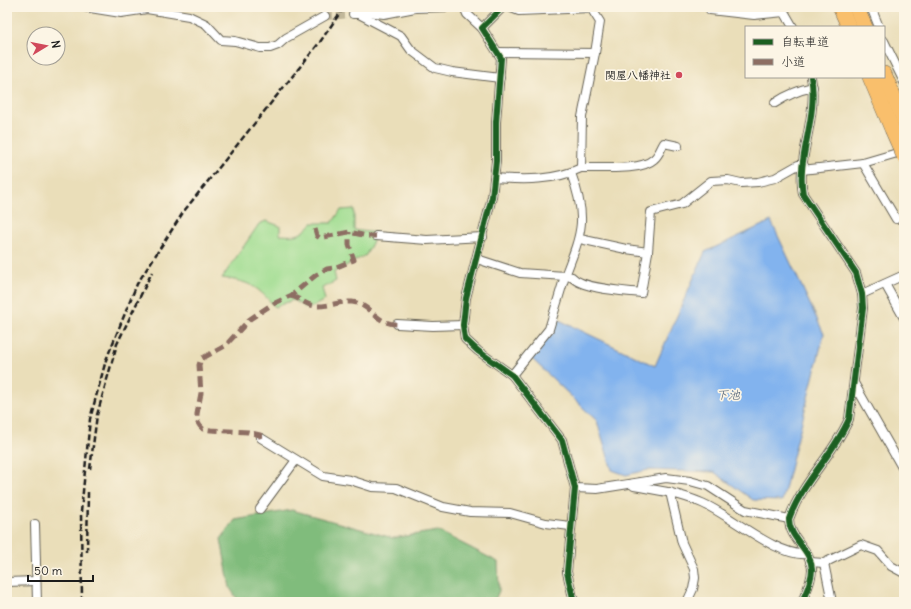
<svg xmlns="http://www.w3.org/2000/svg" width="911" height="609" font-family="Delius,'Klee One',sans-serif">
	<rect width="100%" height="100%" fill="#fcf5e5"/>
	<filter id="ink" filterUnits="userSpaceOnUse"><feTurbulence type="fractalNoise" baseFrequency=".025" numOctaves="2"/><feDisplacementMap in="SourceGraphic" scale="8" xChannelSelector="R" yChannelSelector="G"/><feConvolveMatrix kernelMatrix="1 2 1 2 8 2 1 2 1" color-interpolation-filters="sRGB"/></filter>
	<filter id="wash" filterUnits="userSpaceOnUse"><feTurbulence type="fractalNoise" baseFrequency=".012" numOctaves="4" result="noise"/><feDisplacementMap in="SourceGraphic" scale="16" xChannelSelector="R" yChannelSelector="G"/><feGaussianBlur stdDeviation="0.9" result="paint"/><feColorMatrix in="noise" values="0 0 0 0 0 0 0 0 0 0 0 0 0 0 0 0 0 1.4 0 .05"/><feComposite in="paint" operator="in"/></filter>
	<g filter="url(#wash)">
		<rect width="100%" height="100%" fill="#eadeb9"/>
		<path fill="#a0dd91" stroke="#5e7c56" d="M 354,209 L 354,230 L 377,233 L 366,255 L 334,272 L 336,281 L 322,288 L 325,300 L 308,309 L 293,300 L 275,307 C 256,285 250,282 222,278 L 259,224 L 266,221 L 280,226 L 280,235 C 297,236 301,236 312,223 L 332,223 L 341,210 Z"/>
		<polygon fill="#80bc7b" stroke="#4e6c4c" points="292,510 393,538 438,531 498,562 499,591 494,602 239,602 230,588 221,539 235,520"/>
		<polygon fill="#82b3ee" stroke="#4f6885" points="771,221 824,334 782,501 753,500 714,472 648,470 626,475 612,470 597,421 530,357 553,333 557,319 655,366 705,252"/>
	</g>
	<g filter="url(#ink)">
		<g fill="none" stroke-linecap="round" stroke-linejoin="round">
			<polyline stroke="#c1b79a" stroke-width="8" stroke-dasharray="8 4" stroke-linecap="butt" points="325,16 353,14"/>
			<g stroke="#646053" stroke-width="10">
				<g id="minor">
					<polyline points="84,7 121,13 147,9 189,16 206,24 221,40 235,41 260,48 270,48 278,45 286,38 325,16"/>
					<polyline points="464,7 467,14 482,28"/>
					<polyline points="503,7 482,28 501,58 496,122 496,161 492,197 466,298 463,325 465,339 478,351 512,375 562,440 575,488 567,572 574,602"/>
					<polyline points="509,7 519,11 591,8 600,22 595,53"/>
					<polyline points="871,7 879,27"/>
					<polyline points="782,8 793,27"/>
					<polyline points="710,10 754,15 784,12"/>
					<polyline points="353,14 359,14 401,36 411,50 435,68 452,72 500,78"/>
					<polyline points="359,14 368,12 384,14 415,8 449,7"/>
					<polyline points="884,41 904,82"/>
					<path d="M 775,103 C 787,95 799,90 813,87"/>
					<polyline points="863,163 896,219"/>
					<path d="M 581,168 C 599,167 640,172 654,159 C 659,155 661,148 664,143 L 678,146"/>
					<polyline points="802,170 863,163 904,151"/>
					<path d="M 494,178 C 524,180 554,181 581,168 L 582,117 L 595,53 L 499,52"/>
					<polyline points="376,236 427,240 483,237"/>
					<polyline points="580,239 626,249 648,252"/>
					<path d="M 477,259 L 520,273 L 565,276 C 582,232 588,219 571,173"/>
					<polyline points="885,284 904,318"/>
					<polyline points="862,294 904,275"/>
					<polyline points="397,324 433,326 463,325"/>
					<path d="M 512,375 L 549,329 L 565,276 L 572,277 C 582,289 625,291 641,293 L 648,252 L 651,212 L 682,204 L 711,181 L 728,180 L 741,183 L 758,182 L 775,178 L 798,165 L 804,166"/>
					<polyline points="854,383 904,471"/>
					<polyline points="261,438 323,476 350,480 372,487 396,488 443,507 470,512 510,513 546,523 570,526"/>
					<path d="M 634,486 C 657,490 679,493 702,503 C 731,515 776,557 807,554"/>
					<polyline points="575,488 597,489 666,478 690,481 708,486 745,510 789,519"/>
					<polyline points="670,492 682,543 694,569 695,578 693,589 687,602"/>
					<polyline points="260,509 296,460"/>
					<polyline points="35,524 37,602"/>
					<polyline points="810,562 824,563 861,545 878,551 891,566 904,573"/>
					<polyline points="824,563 832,602"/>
					<polyline points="7,582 36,581"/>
					<path d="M 802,602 C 806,592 812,581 812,569 C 811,549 789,539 789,519 C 802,482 834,454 849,419 L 863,308 L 862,294 L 856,273 L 803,194 C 796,158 819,115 811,77"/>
				</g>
			</g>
			<g stroke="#646053" stroke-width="16">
				<g id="motorway">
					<polyline points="840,7 849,27"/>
					<polyline points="856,7 865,27"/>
					<polyline points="884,74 904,120"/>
					<polyline points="870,77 892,129"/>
				</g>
			</g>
			<use href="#minor" stroke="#fff" stroke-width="8"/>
			<use href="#motorway" stroke="#f9bf6c" stroke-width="15"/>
			<g stroke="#1c1c1c" stroke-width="2.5" stroke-dasharray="6 3" stroke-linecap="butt">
				<polyline points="90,469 97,415 117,344 152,272"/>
				<polyline points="87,552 88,492"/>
				<polyline points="82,602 81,512 90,419 106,360 137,284 184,211 320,42 344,7"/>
			</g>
			<g stroke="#646053" stroke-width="16" stroke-linecap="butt">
				<polyline id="motorway-bridge" points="892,129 904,156"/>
			</g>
			<use href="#motorway-bridge" stroke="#f9bf6c" stroke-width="15"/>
			<g stroke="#8d6e63" stroke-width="5" stroke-dasharray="10 5" stroke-linecap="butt">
				<polyline points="315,229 317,236 320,238 349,232 367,236 376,236"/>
				<path d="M 290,296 C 299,297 305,305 315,306 C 328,307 340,301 352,302 C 371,304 375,324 397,324"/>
				<polyline points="261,438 260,435 248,432 211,430 203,429 200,426 197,421 197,414 201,393 199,365 201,359 225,346 250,319 271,305 292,295 316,275 327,269 334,268 354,260 349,245 349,232"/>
			</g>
			<g stroke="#fcf5e5" stroke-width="8">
				<g id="cycleway">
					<polyline points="503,7 482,28 501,58 496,122 496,161 492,197 466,298 463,325 465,339 478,351 512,375 562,440 575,488 567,572 574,602"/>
					<path d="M 802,602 C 806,592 812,581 812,569 C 811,549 789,539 789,519 C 802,482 834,454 849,419 L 863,308 L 862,294 L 856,273 L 803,194 C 796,158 819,115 811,77"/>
				</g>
			</g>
			<use href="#cycleway" stroke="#1b5e20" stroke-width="6"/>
		</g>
	</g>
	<circle fill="#d1495b" stroke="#fcf5e5" stroke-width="1.5" cx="679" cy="75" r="4"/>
	<g text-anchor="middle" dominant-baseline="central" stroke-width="3.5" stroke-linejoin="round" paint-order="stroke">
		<g font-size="11" font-weight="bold" fill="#1c1c1c" stroke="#fcf5e5" text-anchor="end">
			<text x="671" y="75">関屋八幡神社</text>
		</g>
		<g font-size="12" font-style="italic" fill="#455870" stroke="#fcf5e5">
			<text x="728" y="394">下池</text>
		</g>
	</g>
	<rect width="911" height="609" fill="none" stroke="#fcf5e5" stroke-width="24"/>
	<rect x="745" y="26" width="140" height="52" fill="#fcf5e5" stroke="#a29e95"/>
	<rect x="753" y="39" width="20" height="6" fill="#1b5e20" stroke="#a29e95"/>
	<text x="781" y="46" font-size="12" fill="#1c1c1c">自転車道</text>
	<rect x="753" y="59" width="20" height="6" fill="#8d6e63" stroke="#a29e95"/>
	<text x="781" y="66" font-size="12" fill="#1c1c1c">小道</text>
	<g transform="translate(46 46) rotate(80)"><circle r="19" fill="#fcf5e5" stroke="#a29e95"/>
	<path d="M0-3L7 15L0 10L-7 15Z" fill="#d1495b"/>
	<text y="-6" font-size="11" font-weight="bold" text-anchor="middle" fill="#1c1c1c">N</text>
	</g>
	<path d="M28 575v6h65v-6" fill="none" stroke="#1c1c1c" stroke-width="2"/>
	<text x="34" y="575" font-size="12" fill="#1c1c1c" stroke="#fcf5e5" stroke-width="3" paint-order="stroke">50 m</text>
</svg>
